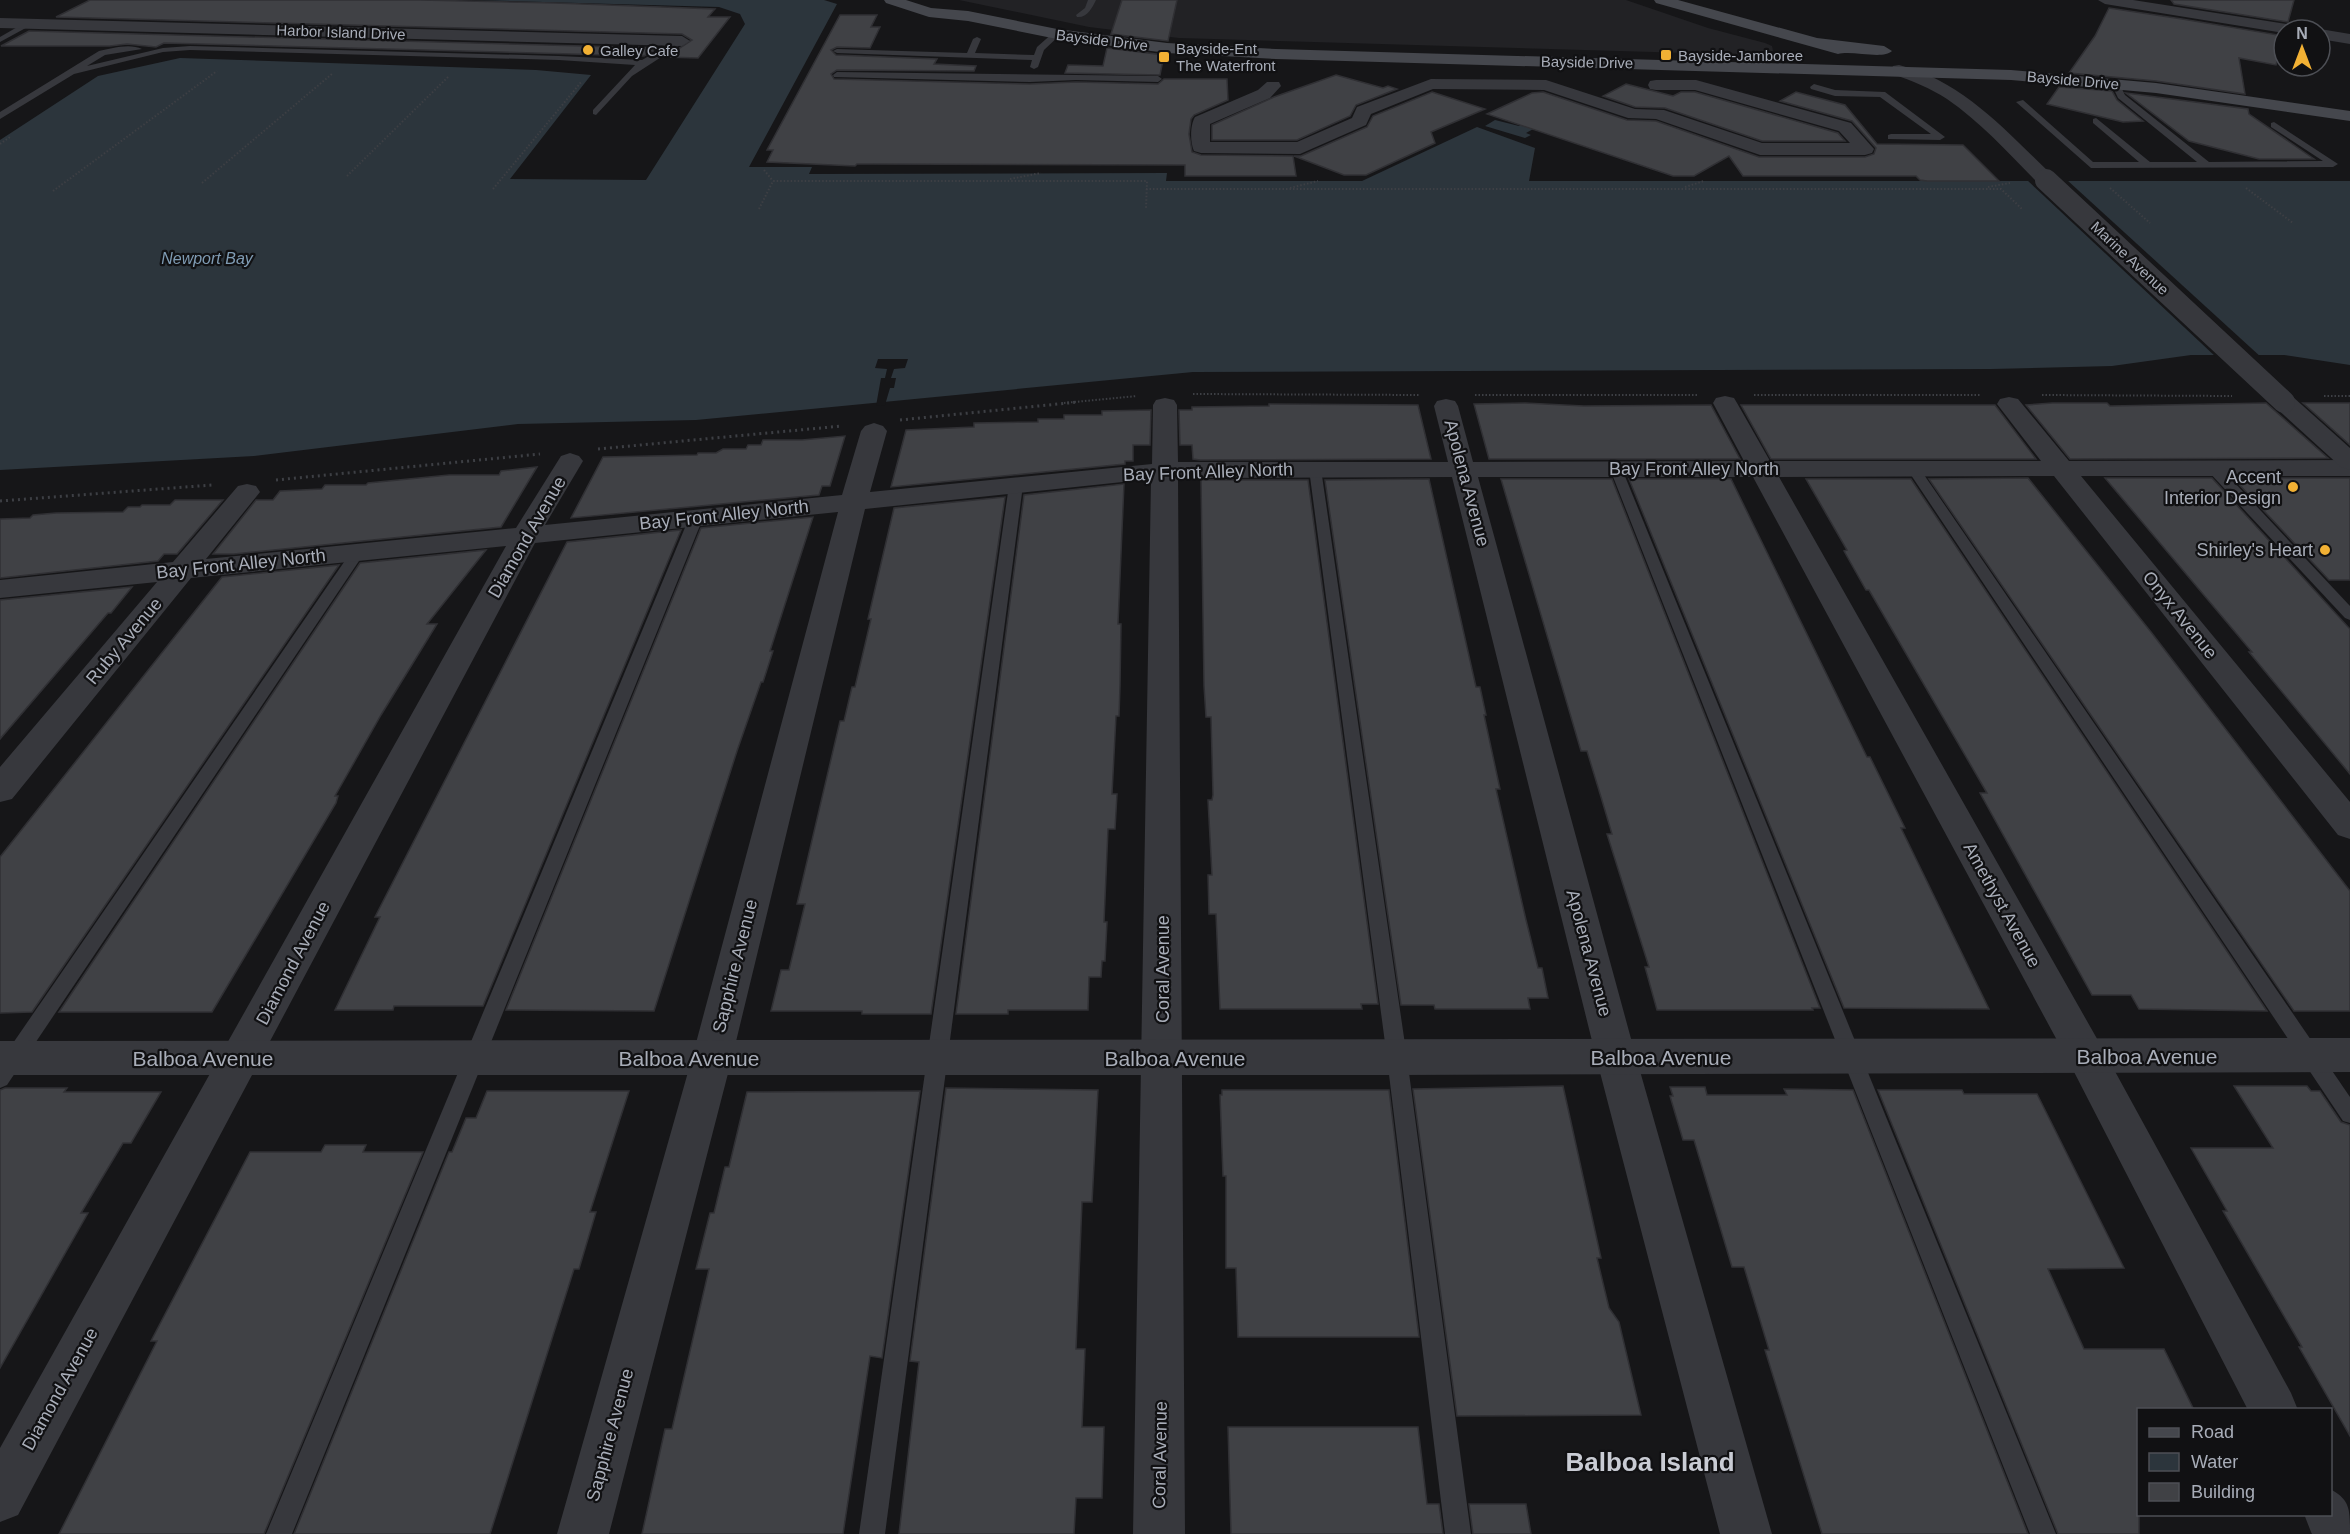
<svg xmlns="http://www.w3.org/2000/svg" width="2350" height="1534" font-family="Helvetica,sans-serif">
	<rect width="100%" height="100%" fill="#161618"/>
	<polygon fill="#222225" points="959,0 1626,0 1708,28 1765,43 1772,46 1773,51 1757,55 1179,38 1089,27"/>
	<g fill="#2c353c">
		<polygon points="473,0 824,0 837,4 749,167 812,167 809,174 1167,173 1166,181 1362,181 1477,127 1535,148 1529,181 2350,181 2350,365 2284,355 2191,355 2112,366 1991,369 1193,372 696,420 518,424 254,456 0,470 0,140 98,76 180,58 536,70 591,75 510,179 646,180 745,24 740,14 719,7"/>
		<polygon points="1495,120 1519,126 1522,124 1535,128 1526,133 1531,135 1525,138 1485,126"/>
	</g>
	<g fill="#161618">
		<polygon points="2027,180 2067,180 2262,358 2217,358"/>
		<polygon points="878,359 908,359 905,368 894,369 891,378 896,378 894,388 890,388 885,405 876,406 881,378 885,378 887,369 875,368"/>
	</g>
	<g fill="#404145" stroke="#303034" stroke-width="1.5">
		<polygon points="90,0 421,0 555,3 715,9 708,17 730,17 698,58 666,57 692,40 682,34 56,17"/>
		<polygon points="1122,0 1177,0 1168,41 1111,34"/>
		<polygon points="2171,0 2294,0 2288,22 2174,4"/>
		<polygon points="2109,8 2182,19 2284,36 2276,65 2239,58 2245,94 2156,81 2069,73 2095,36"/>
		<polygon points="840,15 877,15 871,27 880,27 870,48 837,47 831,50 836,55 937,59 934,64 976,66 974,71 837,70 831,74 834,79 1030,84 1076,82 1158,84 1164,79 1227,79 1228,100 1194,115 1191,119 1189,134 1192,152 1201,155 1293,156 1296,176 1185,176 1185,165 871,164 857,164 855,166 767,162 773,150 767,150"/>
		<polygon points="29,31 659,48 644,56 164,43 156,47 127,44 110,46 1,46"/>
		<polygon points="1107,48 1164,55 1160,75 1065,73 1068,65 1103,66"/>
		<polygon points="1336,75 1383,88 1388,86 1397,89 1356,105 1350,116 1297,140 1212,140 1212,125 1274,97"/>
		<polygon points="1626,84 1673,96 1681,92 1695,92 1838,133 1845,141 1762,141 1665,108 1635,107 1603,96"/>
		<polygon points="2059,87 2112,91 2117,100 2143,121 2123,122 2047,104"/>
		<polygon points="1432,92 1485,109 1431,132 1435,143 1366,175 1344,175 1294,156 1301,156 1367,127 1373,116"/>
		<polygon points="1543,92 1627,120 1656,121 1759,157 1865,157 1874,154 1876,148 1852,121 1780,101 1796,92 1845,105 1877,144 1963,145 1999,181 1927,181 1920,180 1916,176 1743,176 1729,156 1694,176 1673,176 1487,114 1532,93"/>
		<polygon points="2126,93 2248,109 2249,114 2314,159 2259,159 2189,141"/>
		<polygon points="1525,403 1584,406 1711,405 1740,459 1489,459 1474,404"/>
		<polygon points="2052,403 2107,403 2110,406 2266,403 2328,458 2070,459 2026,405"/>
		<polygon points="2303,403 2350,403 2350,445"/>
		<polygon points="1269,404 1418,405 1431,459 1200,460 1193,459 1192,445 1180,445 1179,410 1192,410 1192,407 1269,406"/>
		<polygon points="1741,405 1995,405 2036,459 1771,459"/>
		<polygon points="1151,410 1150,445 1133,445 1133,461 1125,461 1125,464 891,487 906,430 974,427 974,423 1038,422 1038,419 1064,419 1064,415 1102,415 1102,411"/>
		<polygon points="845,436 830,486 822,486 819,495 571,518 603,457 697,455 698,453 716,453 723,449 746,449 748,445 761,445 763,440 802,440"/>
		<polygon points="537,467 501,527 234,554 213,554 256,500 273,500 280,491 322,489 325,485 366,485 368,483 449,475 499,475 501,471"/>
		<polygon points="2028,478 2151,632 2350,891 2350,1011 2294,1011 1929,479"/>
		<polygon points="2105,478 2212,478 2350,629 2350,774 2249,652 2252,652"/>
		<polygon points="2233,478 2350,478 2350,580 2329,580"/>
		<polygon points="1429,479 1476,687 1480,687 1486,715 1484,715 1500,789 1496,789 1526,920 1538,968 1542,968 1548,998 1528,998 1530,1009 1435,1009 1434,1005 1401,1005 1325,480"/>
		<polygon points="1501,479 1612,479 1820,1008 1812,1008 1813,1010 1657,1010 1645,967 1649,967 1607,834 1612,834 1601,797 1587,751 1581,751"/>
		<polygon points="1629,479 1731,479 1867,757 1870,757 1905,828 1901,828 1989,1009 1844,1008"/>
		<polygon points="1806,479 1911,479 2267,1011 2139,1009 2131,995 2092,995 1980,793 1987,793 1869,590 1866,590 1844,551 1847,550"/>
		<polygon points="1201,480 1308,480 1378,1004 1361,1004 1362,1009 1220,1009 1216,914 1209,914 1208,875 1212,875 1208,800 1212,800 1213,795 1211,717 1206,717 1204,686"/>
		<polygon points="1124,484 1118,624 1121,624 1120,686 1119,716 1116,716 1112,794 1117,794 1115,829 1108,829 1104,922 1107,922 1105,961 1102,961 1101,977 1089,977 1088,1010 1008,1010 1008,1014 956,1014 1024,495"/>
		<polygon points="1005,497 931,1014 862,1014 862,1011 771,1011 781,970 789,970 805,904 797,904 840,721 844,721 852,687 855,687 871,619 868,619 894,508"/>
		<polygon points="175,500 223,500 177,554 164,554 158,561 0,578 0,519 30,518 33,515 56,513 123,512 128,507 140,507 142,505 170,505"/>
		<polygon points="813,517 770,651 773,651 763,682 761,682 737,751 654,1011 506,1010 701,528"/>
		<polygon points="681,530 483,1006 394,1006 393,1010 335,1010 380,917 375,917 567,542"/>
		<polygon points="486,550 427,624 437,624 381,715 335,796 338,796 336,803 212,1012 59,1012 360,563"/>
		<polygon points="339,565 32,1012 0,1013 0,857 222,577"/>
		<polygon points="132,587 111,613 108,613 0,739 0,600"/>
		<polygon points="1563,1086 1601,1258 1597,1258 1609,1308 1619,1322 1641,1415 1457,1416 1413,1089"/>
		<polygon points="2234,1086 2307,1086 2311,1091 2320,1091 2341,1122 2350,1125 2350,1436 2299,1347 2302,1347 2223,1211 2227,1211 2191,1148 2273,1148"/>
		<polygon points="1670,1087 1705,1087 1707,1095 1787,1095 1784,1089 1853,1090 2028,1534 1822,1534 1765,1350 1769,1350 1744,1267 1732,1267 1694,1140 1683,1140 1670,1096 1673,1096"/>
		<polygon points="5,1088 67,1088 64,1092 161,1092 131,1143 123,1143 81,1213 88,1213 0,1368 0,1090"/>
		<polygon points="946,1088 1098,1090 1092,1202 1082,1202 1076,1349 1085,1349 1082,1427 1104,1427 1102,1498 1076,1498 1074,1534 899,1534 919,1362 910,1361"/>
		<polygon points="1222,1090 1389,1090 1419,1337 1238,1337 1236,1268 1226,1268 1226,1176 1223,1176 1220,1095 1222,1095"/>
		<polygon points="1878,1090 1962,1090 1964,1094 2037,1094 2124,1268 2048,1269 2084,1349 2164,1349 2194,1410 2139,1410 2139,1534 2058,1534"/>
		<polygon points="487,1091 629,1091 590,1212 596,1212 579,1269 574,1269 490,1534 294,1534 449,1152 452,1152 466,1118 476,1118"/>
		<polygon points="920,1091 882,1358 870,1356 843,1534 642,1534 665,1429 672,1429 709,1269 696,1269 710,1213 714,1213 725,1167 729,1167 747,1092"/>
		<polygon points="325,1145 366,1145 363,1152 423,1152 264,1534 59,1534 157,1341 151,1341 250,1152 321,1152"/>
		<polygon points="1228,1427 1418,1427 1427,1504 1439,1504 1443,1534 1231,1534"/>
		<polygon points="1469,1504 1526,1504 1531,1534 1473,1534"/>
	</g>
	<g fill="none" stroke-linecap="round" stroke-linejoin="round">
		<g stroke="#3d3f44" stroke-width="2" stroke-dasharray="1.5 2" stroke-linecap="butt">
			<polyline points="0,144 10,137"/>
			<polyline points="764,170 773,181"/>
			<polyline points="347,176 449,76"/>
			<polyline points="1010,179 1041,173"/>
			<polyline points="202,183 333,73"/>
			<polyline points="1685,187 1704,181"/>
			<polyline points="1988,187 2010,183"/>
			<polyline points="1290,188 1318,181"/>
			<polyline points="2110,188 2150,223"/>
			<polyline points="2246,188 2293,223"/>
			<polyline points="493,189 582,81"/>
			<polyline points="1146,189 2001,189 2022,209"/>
			<polyline points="53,191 217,71"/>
			<polyline points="759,209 773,181 1147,181 1146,209"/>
			<polyline points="1193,394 1419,395"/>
			<polyline points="1475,395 1698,395"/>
			<polyline points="1754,395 1980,395"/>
			<polyline points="2042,395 2232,396"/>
			<polyline points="2324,396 2350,396"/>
			<polyline points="1064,403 1137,396"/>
		</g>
		<g stroke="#3d3f44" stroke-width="3" stroke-dasharray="2 4" stroke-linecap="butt">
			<polyline points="900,420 1078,402"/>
			<polyline points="598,449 842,426"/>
			<polyline points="276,480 540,454"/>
			<polyline points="0,501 212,485"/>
		</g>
		<g fill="#37383d" fill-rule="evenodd">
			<path d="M 1088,0 L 1096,0 C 1092,8 1087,18 1077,17 L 1076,15 L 1085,8 Z"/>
			<polygon points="26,22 33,24 0,42 0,37"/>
			<polygon points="1054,32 1061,34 1044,50 1038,67 1034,69 1030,67 1032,60 837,53 833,51 837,49 967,53 973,39 977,37 981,39 975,53 1034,55 1037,47"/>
			<path d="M 679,39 L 686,41 L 632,76 L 596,115 L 593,114 L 593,110 L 635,65 L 559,60 L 190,50 L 163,52 L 74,74 L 0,119 L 0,112 L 99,51 C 112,48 130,43 142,49 L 105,55 L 87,66 L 163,48 L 190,46 L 559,56 L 642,60 Z"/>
			<polygon points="837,72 1158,76 1162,79 1158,82 1076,80 1030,82 834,77 833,75"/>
			<polygon points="2115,80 2119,83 2125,95 2209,162 2323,161 2271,127 2271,123 2274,122 2338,164 2333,167 2091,168 2016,102 2023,100 2093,162 2139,162 2093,123 2093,119 2096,118 2150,162 2197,162 2118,98 2111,83"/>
			<polygon points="1814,84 1835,90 1885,92 1945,137 1940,140 1888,139 1888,135 1891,134 1931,134 1880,97 1835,96 1811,89 1810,87"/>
			<polygon points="2213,464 2218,465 2350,606 2350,620 2345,618 2208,471 2207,468 2208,465"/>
			<polygon points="1315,465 1321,469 1407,1058 1471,1534 1445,1534 1387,1058 1309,469"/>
			<polygon points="1616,465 1622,469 2056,1534 2030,1534 1610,469"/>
			<polygon points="1913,465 1918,466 2350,1097 2350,1123 2343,1121 1907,469"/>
			<polygon points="1016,481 1023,485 885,1534 859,1534 1009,485"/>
			<polygon points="696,514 703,518 292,1534 266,1534 689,518"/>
			<polygon points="358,548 365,552 7,1085 0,1088 0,1062 353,549"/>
		</g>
		<g fill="#37383d" fill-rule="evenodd">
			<polygon points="2098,0 2133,0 2293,25 2301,30 2284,30 2284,33 2105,4"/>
			<polygon points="0,18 682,36 690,41 682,46 0,28"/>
			<polygon points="2320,29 2350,34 2350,44 2320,39 2320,30 2317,30"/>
			<path d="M 1431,79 L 1546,80 L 1635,109 L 1664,110 L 1762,143 L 1850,143 L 1839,131 L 1695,90 L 1656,90 L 1650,89 L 1648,85 L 1650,81 L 1656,80 L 1696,80 L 1851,123 L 1874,149 L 1872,153 L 1865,155 L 1760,155 L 1656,119 L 1628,118 L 1544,90 L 1433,89 L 1371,114 L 1366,125 L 1300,154 L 1201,153 L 1194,151 C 1190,143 1190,125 1195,117 L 1258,90 L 1267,82 L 1279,82 L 1281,86 L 1270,98 L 1210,124 L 1210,142 L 1297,142 L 1352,118 L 1357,107 Z"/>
			<polygon points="1725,396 1734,398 1737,403 1770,461 2041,461 1997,404 2000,399 2009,397 2018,399 2069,461 2350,460 2350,476 2081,476 2350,802 2350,839 2338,835 2054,476 1779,477 2100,1044 2291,1393 2298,1410 2248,1410 2072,1068 1753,477 1478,477 1636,1057 1772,1534 1720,1534 1596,1057 1452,477 1178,478 1185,1534 1133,1534 1151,479 865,509 732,1058 609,1534 557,1534 692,1058 838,512 535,543 18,1515 0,1522 0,1448 506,546 191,578 12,799 0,802 0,767 157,582 0,598 0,580 173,562 238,486 247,484 256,486 260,492 206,559 516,528 561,456 570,453 579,456 583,461 545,525 842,495 861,431 865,426 874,423 883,426 887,431 870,492 1152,464 1153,405 1156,400 1165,398 1174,400 1177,405 1178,462 1448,462 1434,406 1437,401 1446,399 1455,401 1458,406 1473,462 1744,461 1713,403 1716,398"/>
			<path d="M 2330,1489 C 2350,1500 2350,1508 2350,1534 L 2312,1534 L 2311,1532 L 2304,1514 L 2330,1514 Z"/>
		</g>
		<g fill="#37383d" fill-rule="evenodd">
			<path d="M 1899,65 C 1963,81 2007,132 2053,176 L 2056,180 L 2053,184 L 2039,184 C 2010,155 1982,123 1947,99 C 1930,88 1912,81 1893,74 L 1891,70 L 1893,66 Z"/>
			<polygon points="2284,395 2293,397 2350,448 2350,470 2341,467 2275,407 2272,402 2275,397"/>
			<polygon points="2350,1038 2350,1072 1397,1075 0,1075 0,1041"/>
		</g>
		<g fill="#45474d" fill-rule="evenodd">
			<polygon points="884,0 906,0 931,8 968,11 1057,29 1167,43 1276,49 2011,70 2156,83 2350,111 2350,121 2156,93 2011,80 1276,59 1167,53 1057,39 968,21 929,17 886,3"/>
			<path d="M 1654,0 L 1678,0 L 1817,38 L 1884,46 L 1892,51 C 1883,60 1852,50 1838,54 L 1656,3 Z"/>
		</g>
		<polyline stroke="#37383d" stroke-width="22" points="2046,180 2284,402"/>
	</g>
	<g fill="#f2b134" stroke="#111113" stroke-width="2">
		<circle cx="588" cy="50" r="6"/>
		<rect x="1660" y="49" width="12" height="12" rx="3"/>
		<rect x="1158" y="51" width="12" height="12" rx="3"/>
		<circle cx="2293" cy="487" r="6"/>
		<circle cx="2325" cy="550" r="6"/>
	</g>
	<g text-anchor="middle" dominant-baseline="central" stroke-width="4.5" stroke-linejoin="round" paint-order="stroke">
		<g font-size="15" fill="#a8adb8" stroke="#111113">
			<text transform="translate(341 32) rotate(2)">Harbor Island Drive</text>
			<text transform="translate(1102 40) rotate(7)">Bayside Drive</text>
			<text transform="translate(1587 62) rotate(1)">Bayside Drive</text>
			<text transform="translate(2073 80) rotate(5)">Bayside Drive</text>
			<text transform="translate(2130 258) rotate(43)">Marine Avenue</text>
		</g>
		<g font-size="15" fill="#a8adb8" stroke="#111113" text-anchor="start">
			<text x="1176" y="48">Bayside-Ent<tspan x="1176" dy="17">The Waterfront</tspan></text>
			<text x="600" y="50">Galley Cafe</text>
			<text x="1678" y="55">Bayside-Jamboree</text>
		</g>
		<g font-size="16" font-style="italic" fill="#7f9bb3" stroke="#111113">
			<text x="207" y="258">Newport Bay</text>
		</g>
		<g font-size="18" fill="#a8adb8" stroke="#111113">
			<text x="1694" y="469">Bay Front Alley North</text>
			<text transform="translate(1208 472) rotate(-2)">Bay Front Alley North</text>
			<text transform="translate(1467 483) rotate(75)">Apolena Avenue</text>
			<text transform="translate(724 515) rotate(-6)">Bay Front Alley North</text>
			<text transform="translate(527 537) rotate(-60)">Diamond Avenue</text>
			<text transform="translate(241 564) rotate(-6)">Bay Front Alley North</text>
			<text transform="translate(2180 615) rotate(51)">Onyx Avenue</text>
			<text transform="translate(124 641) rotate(-50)">Ruby Avenue</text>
			<text transform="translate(2002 905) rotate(61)">Amethyst Avenue</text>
			<text transform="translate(1589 953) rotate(75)">Apolena Avenue</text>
			<text transform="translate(293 963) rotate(-62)">Diamond Avenue</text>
			<text transform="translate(735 966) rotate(-76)">Sapphire Avenue</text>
			<text transform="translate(1163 969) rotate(-90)">Coral Avenue</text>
			<text transform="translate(60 1389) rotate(-61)">Diamond Avenue</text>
			<text transform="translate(610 1435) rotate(-75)">Sapphire Avenue</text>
			<text transform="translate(1160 1455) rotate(-89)">Coral Avenue</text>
		</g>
		<g font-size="18" fill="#a8adb8" stroke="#111113" text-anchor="end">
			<text x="2281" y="477">Accent<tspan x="2281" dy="21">Interior Design</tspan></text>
			<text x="2313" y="550">Shirley's Heart</text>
		</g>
		<g font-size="21" fill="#a8adb8" stroke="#111113">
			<text x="2147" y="1056">Balboa Avenue</text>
			<text x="1661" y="1057">Balboa Avenue</text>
			<text x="203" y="1058">Balboa Avenue</text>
			<text x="689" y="1058">Balboa Avenue</text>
			<text x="1175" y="1058">Balboa Avenue</text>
		</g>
		<g font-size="26" font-weight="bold" fill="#c9ccd4" stroke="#111113">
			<text x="1650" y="1462">Balboa Island</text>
		</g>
	</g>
	<rect x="2137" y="1408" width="195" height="108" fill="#111113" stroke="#4d4f55" stroke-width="1.5"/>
	<rect x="2149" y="1428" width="30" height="9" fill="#45474d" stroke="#4d4f55" stroke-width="1.5"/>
	<text x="2191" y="1438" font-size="18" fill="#a8adb8">Road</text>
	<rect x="2149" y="1453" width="30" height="18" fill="#2c353c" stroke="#4d4f55" stroke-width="1.5"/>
	<text x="2191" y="1468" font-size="18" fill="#a8adb8">Water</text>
	<rect x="2149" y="1483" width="30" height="18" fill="#404145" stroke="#4d4f55" stroke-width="1.5"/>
	<text x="2191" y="1498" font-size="18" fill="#a8adb8">Building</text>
	<g transform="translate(2302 48)"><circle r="28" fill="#111113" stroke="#4d4f55" stroke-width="1.5"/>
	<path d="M0-4.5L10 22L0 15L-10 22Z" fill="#f2b134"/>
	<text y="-9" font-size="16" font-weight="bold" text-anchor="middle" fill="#a8adb8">N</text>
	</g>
</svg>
